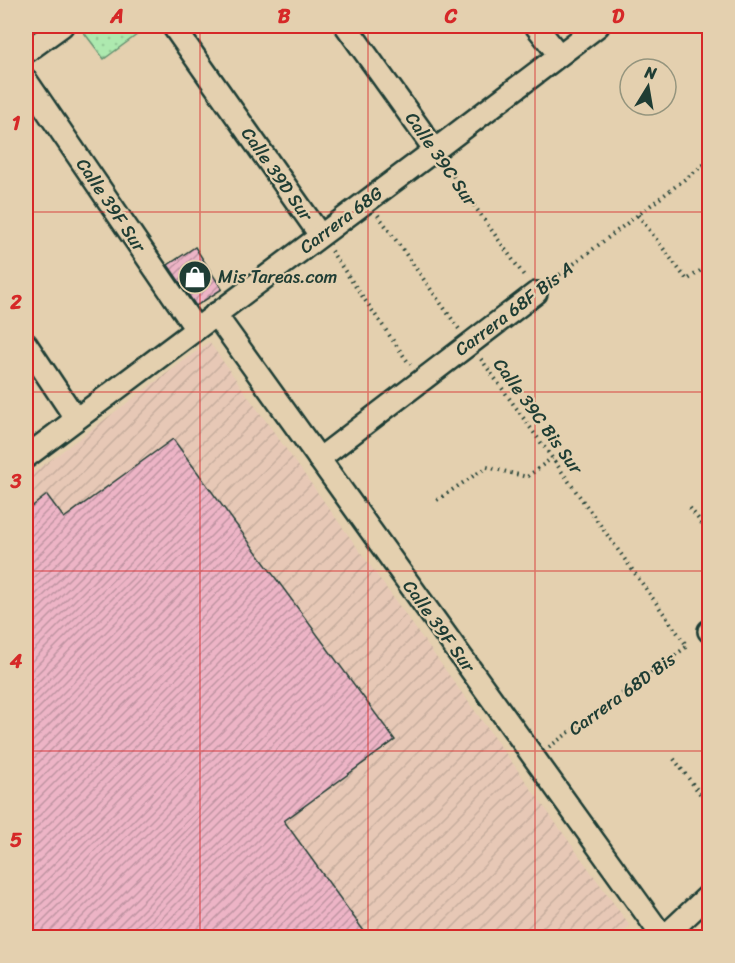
<svg xmlns="http://www.w3.org/2000/svg" width="735" height="963" font-family="Sriracha,sans-serif">
	<defs>
		<pattern id="industrial-furrows" width="10" height="10" patternUnits="userSpaceOnUse" patternTransform="scale(1.5)"><rect width="10" height="10" fill="#e7c8b6"/><path d="M-1 1l2-2M0 10L10 0M9 11l2-2" fill="none" stroke="#c6ad9d"/></pattern>
		<pattern id="park-dots" width="8" height="8" patternUnits="userSpaceOnUse" patternTransform="scale(1.5)"><rect width="8" height="8" fill="#ade9af"/><path d="M2 2h.1M6 6h.1" fill="none" stroke="#94c997" stroke-width="1.8" stroke-linecap="round"/></pattern>
		<pattern id="building-hatch" width="6" height="6" patternUnits="userSpaceOnUse" patternTransform="scale(1.5)"><rect width="6" height="6" fill="#edb4c6"/><path d="M-1 1l2-2M0 6l6-6M5 7l2-2" fill="none" stroke="#bf94a2"/></pattern>
	</defs>
	<rect width="100%" height="100%" fill="#e4d0af"/>
	<filter id="ink" filterUnits="userSpaceOnUse"><feTurbulence type="fractalNoise" baseFrequency=".0167" numOctaves="2"/><feDisplacementMap in="SourceGraphic" scale="12" xChannelSelector="R" yChannelSelector="G"/><feConvolveMatrix kernelMatrix="1 2 1 2 8 2 1 2 1" color-interpolation-filters="sRGB"/></filter>
	<g filter="url(#ink)">
		<polygon fill="url(#industrial-furrows)" points="209,342 630,926 616,938 26,938 26,478"/>
		<polygon fill="url(#park-dots)" stroke="#669372" stroke-width="1.5" points="79,26 149,26 104,59"/>
		<g fill="url(#building-hatch)" stroke="#1f3d34" stroke-width="1.5">
			<polygon points="195,247 222,289 196,306 168,265"/>
			<polygon points="173,439 395,740 284,821 369,938 26,938 26,511 47,495 64,518"/>
		</g>
		<g fill="none" stroke-linecap="round" stroke-linejoin="round">
			<g stroke="#1f3d34" stroke-width="26">
				<g id="minor">
					<polyline points="173,26 320,235"/>
					<polyline points="346,26 435,150"/>
					<polyline points="536,26 559,55"/>
					<polyline points="26,52 62,26"/>
					<polyline points="26,80 196,329"/>
					<polyline points="215,314 663,937"/>
					<polyline points="26,344 76,419"/>
					<polyline points="26,457 435,150 598,26"/>
					<polyline points="319,459 536,293"/>
					<polyline points="709,631 710,631"/>
					<polyline points="663,938 710,894"/>
				</g>
			</g>
			<g stroke="#1f3d34" stroke-width="4" stroke-dasharray="1.5 4.5" stroke-linecap="butt">
				<polyline points="446,166 525,277"/>
				<polyline points="378,215 459,329"/>
				<polyline points="638,215 687,280 710,264"/>
				<polyline points="331,251 410,365"/>
				<polyline points="550,282 710,160"/>
				<polyline points="481,359 687,646"/>
				<polyline points="437,500 487,467 527,477 552,458"/>
				<polyline points="690,508 710,534"/>
				<polyline points="549,747 689,645"/>
				<polyline points="674,759 710,807"/>
			</g>
			<use href="#minor" stroke="#e4d0af" stroke-width="21"/>
		</g>
	</g>
	<path fill="none" stroke="#d62828" stroke-width="1.5" stroke-opacity="0.55" d="M 200,26 L 200,938M 368,26 L 368,938M 535,26 L 535,938M 26,212 L 710,212M 26,392 L 710,392M 26,571 L 710,571M 26,751 L 710,751"/>
	<defs>
		<g id="shop-disc" transform="scale(1.725)"><circle r="9.5" fill="#1f3d34" stroke="#e4d0af"/><path d="M-5-2.5h2.3a2.7 3.5 0 0 1 5.4 0H5L5.5 6h-11ZM-1.5-2.5h3a1.5 2.3 0 0 0-3 0Z" fill="#fff"/></g>
	</defs>
	<g fill-rule="evenodd">
		<use href="#shop-disc" x="195" y="277"/>
	</g>
	<g text-anchor="middle" dominant-baseline="central" stroke-width="4.5" stroke-linejoin="round" paint-order="stroke">
		<g font-size="18" fill="#1f3d34" stroke="#e4d0af">
			<text transform="translate(441 159) rotate(55)">Calle 39C Sur</text>
			<text transform="translate(277 174) rotate(55)">Calle 39D Sur</text>
			<text transform="translate(111 205) rotate(56)">Calle 39F Sur</text>
			<text transform="translate(341 220) rotate(-37)">Carrera 68G</text>
			<text transform="translate(514 309) rotate(-37)">Carrera 68F Bis A</text>
			<text transform="translate(538 416) rotate(54)">Calle 39C Bis Sur</text>
			<text transform="translate(439 626) rotate(54)">Calle 39F Sur</text>
			<text transform="translate(622 694) rotate(-36)">Carrera 68D Bis</text>
		</g>
		<g font-size="18" fill="#1f3d34" stroke="#e4d0af" text-anchor="start">
			<text x="218" y="277">Mis Tareas.com</text>
		</g>
	</g>
	<rect width="735" height="963" fill="none" stroke="#e4d0af" stroke-width="66"/>
	<g transform="translate(648 87) rotate(11)"><circle r="28" fill="#e4d0af" stroke="#95957e" stroke-width="1.5"/>
	<path d="M0-4.5L10 22L0 15L-10 22Z" fill="#1f3d34"/>
	<text y="-9" font-size="16" font-weight="bold" text-anchor="middle" fill="#1f3d34">N</text>
	</g>
	<rect x="33" y="33" width="669" height="897" fill="none" stroke="#d62828" stroke-width="2"/>
	<g font-size="20" text-anchor="middle" font-weight="bold" fill="#d62828">
		<text x="117" y="23">A</text>
		<text x="284" y="23">B</text>
		<text x="451" y="23">C</text>
		<text x="618" y="23">D</text>
		<text x="16" y="130">1</text>
		<text x="16" y="309">2</text>
		<text x="16" y="488">3</text>
		<text x="16" y="668">4</text>
		<text x="16" y="847">5</text>
	</g>
</svg>
